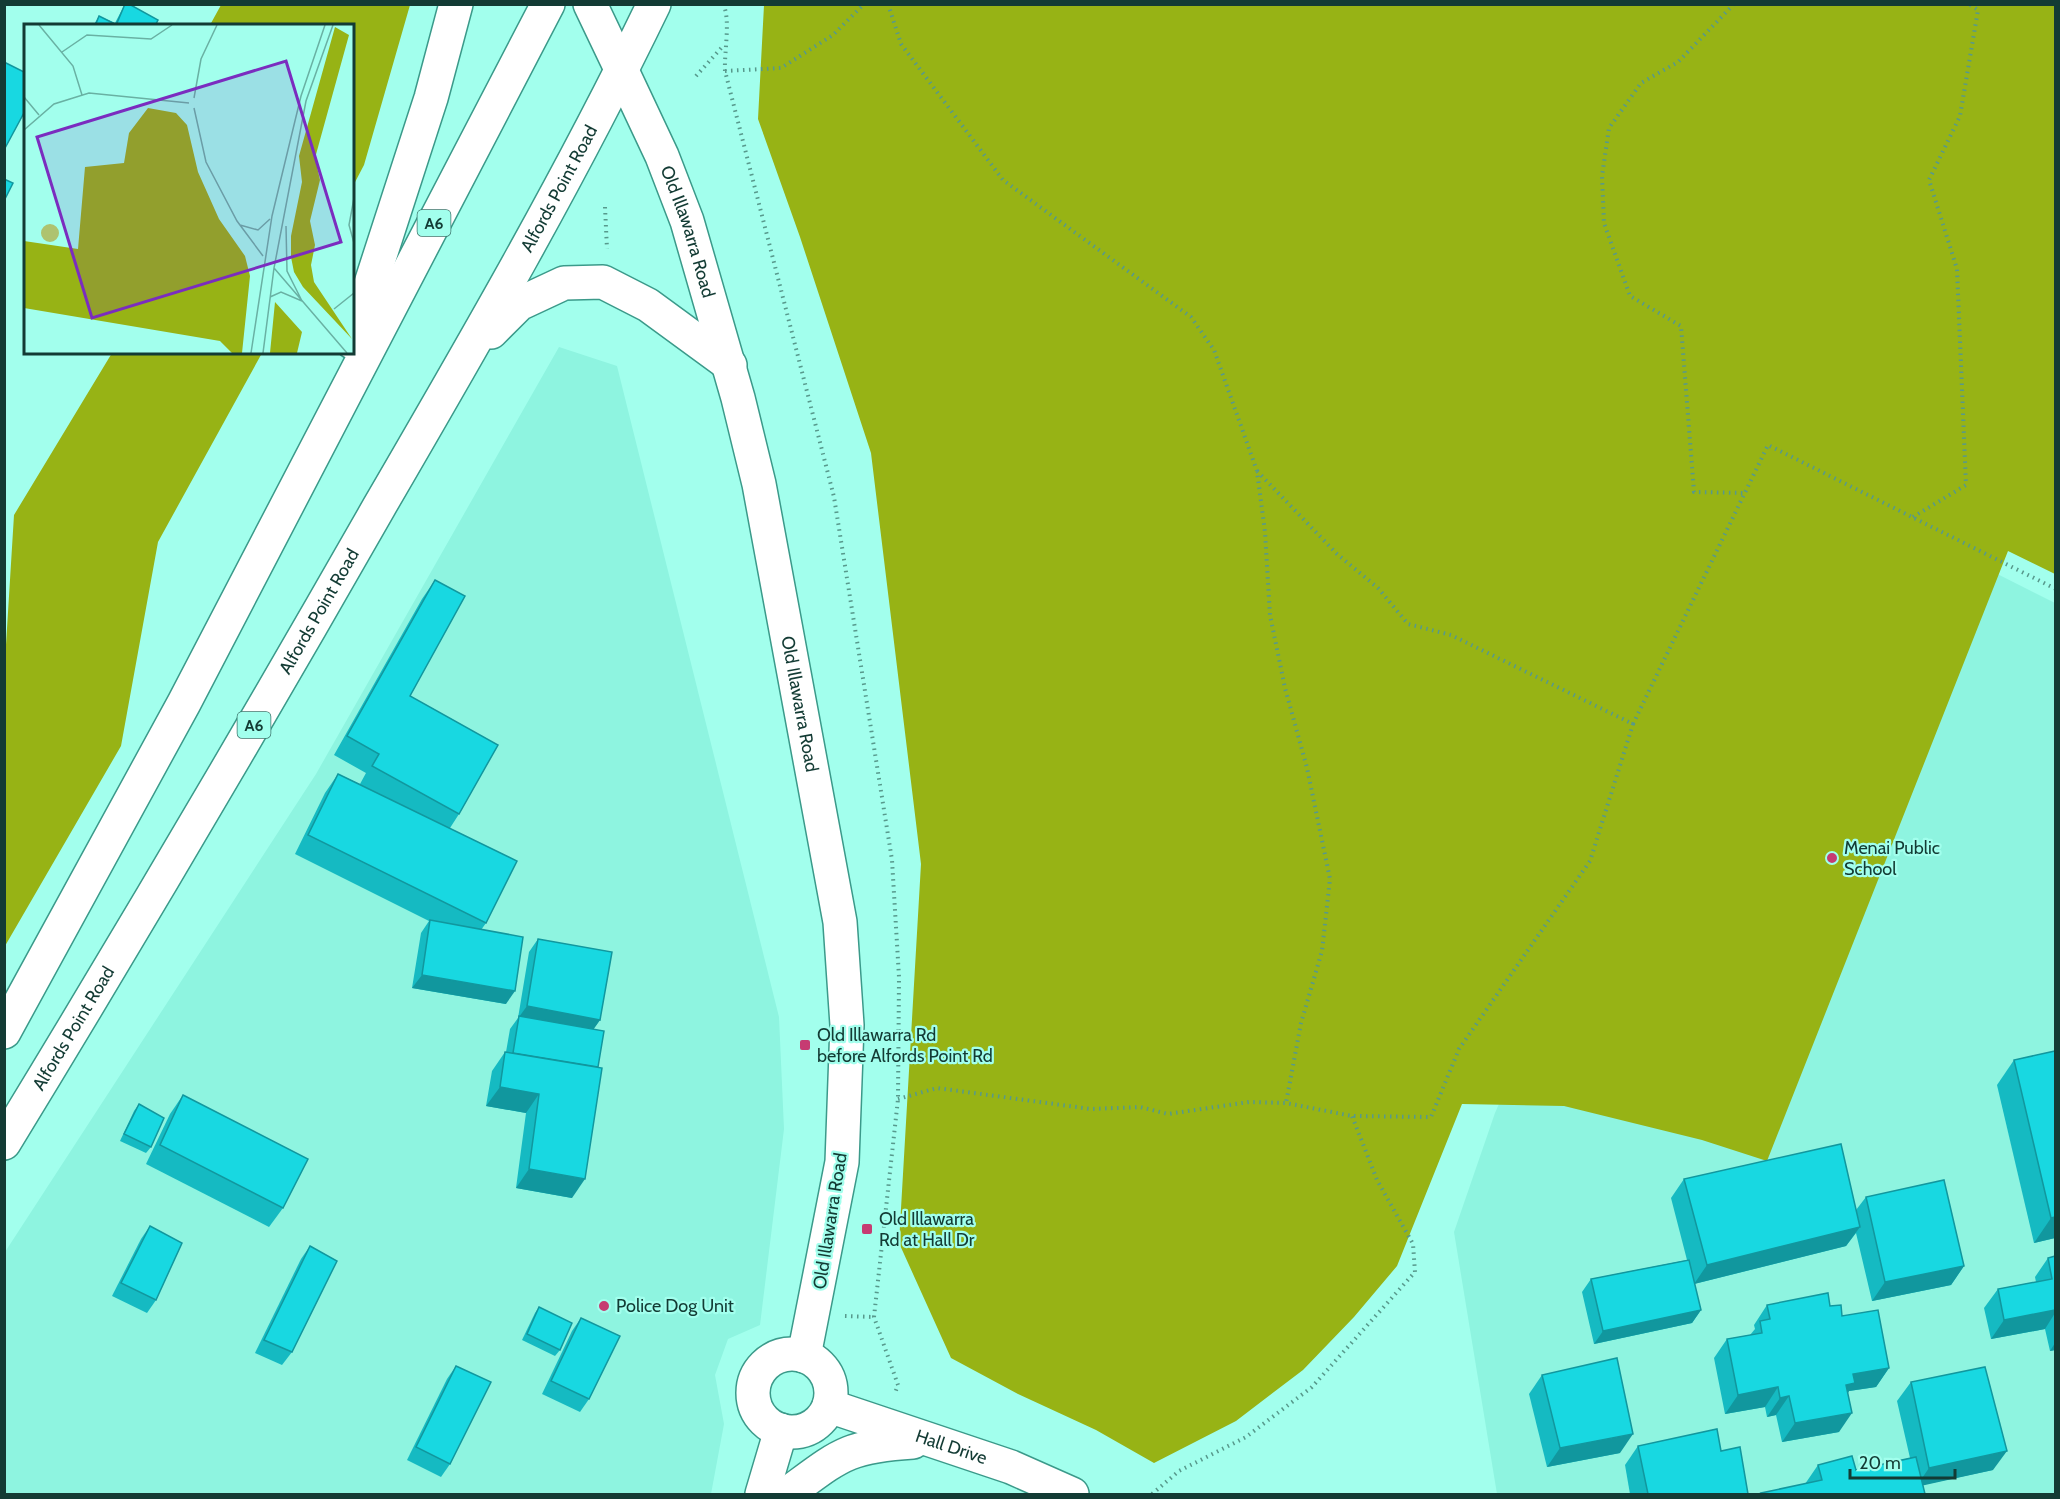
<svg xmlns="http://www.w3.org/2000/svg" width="2060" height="1499" font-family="Cabin,sans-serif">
	<rect width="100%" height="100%" fill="#a2ffed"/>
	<g fill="#8ef4e0">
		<polygon points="559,347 617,366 779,1017 784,1129 760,1325 728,1339 715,1375 724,1424 711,1494 5,1494 5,1252 316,774"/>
		<polygon points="1781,465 2055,603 2055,1494 1497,1494 1454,1232 1495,1113"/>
	</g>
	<g fill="#97b315">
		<polygon points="221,5 410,5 364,165 353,186 352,26 210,25"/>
		<polygon points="764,5 2055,5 2055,574 2008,551 1767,1161 1702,1140 1564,1106 1462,1104 1397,1266 1354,1317 1303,1370 1236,1421 1154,1463 1096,1430 1018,1394 951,1358 899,1243 921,864 871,453 800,237 758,119"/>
		<polygon points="112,353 262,353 158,542 121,746 5,946 4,677 14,515"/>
	</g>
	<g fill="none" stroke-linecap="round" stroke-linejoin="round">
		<g stroke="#3b9a8a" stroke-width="36">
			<g id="secondary">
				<path id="s1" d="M 622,71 L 662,156 L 687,221 L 738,398 L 759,484 L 840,922 L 847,1025 L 842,1162 L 804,1356"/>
				<circle cx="792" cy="1393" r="39"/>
				<path id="s2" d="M 829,1406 L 1011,1467 L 1072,1494"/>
				<polyline points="762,1494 781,1430"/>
				<path d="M 787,1494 C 839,1456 846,1446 913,1442"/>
			</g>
		</g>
		<g stroke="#3b9a8a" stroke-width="36">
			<g id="highway">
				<polyline points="590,4 622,71"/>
				<polyline points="491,332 519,304 564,283 603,282 648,305 730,365"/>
				<polyline points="352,342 431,98 456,4"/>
				<polyline points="4,1032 184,703 548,4"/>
				<path id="s3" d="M 4,1143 C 132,933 257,721 379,507 C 475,342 571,176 654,4"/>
			</g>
		</g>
		<g stroke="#57998c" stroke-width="4" stroke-dasharray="1.5 4.5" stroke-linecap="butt">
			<path d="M 723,4 C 731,19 724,52 725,71 L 834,497 L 892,860 L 899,977 L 898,1099 L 874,1317 L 898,1385 L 895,1393"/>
			<polyline points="888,4 901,44 1003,180 1191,317 1214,350 1257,471 1265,532 1270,615 1285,688 1307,768 1330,879 1322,951 1301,1023 1286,1103"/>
			<polyline points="1734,4 1678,62 1641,83 1609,128 1602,176 1604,223 1630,296 1681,326 1694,492 1745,493"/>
			<polyline points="725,71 781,68 833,35 864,4"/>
			<polyline points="696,76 724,45"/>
			<polyline points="605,207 607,249"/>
			<polyline points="1913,517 1966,485 1957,269 1929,180 1960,116 1978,10 1969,4"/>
			<polyline points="1633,724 1768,445 2056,589"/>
			<polyline points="898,1099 937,1088 1091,1109 1140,1107 1168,1114 1249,1102 1286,1103 1352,1116 1431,1117 1459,1049 1590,861 1633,724 1451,635 1408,624 1378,588 1337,554 1257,471"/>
			<polyline points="845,1316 874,1317"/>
			<polyline points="1152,1494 1179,1471 1246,1437 1312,1387 1415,1272 1413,1244 1377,1180 1352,1116"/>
		</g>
		<use href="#secondary" stroke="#fff" stroke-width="33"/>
		<use href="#highway" stroke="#fff" stroke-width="33"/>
	</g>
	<g fill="#15bac2">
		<polygon points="125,4 155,26 93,26 99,16 115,23"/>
		<polygon points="435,580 410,696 459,814 450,828 486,923 481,930 506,1004 412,988 421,933 429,921 295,854 325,793 338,774 360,784 366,773 334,755 422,599"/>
		<polygon points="538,939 600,1020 593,1029 572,1198 516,1188 526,1113 486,1106 492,1071 505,1052 506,1052 510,1029 518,1018 529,952"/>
		<polygon points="2055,1051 2055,1238 2034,1243 1997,1085 2014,1060"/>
		<polygon points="183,1095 283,1208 269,1227 146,1164 170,1114"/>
		<polygon points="139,1104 151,1147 146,1153 120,1141 134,1111"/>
		<polygon points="1684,1179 1856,1210 1866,1197 1964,1266 1951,1285 1872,1301 1856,1233 1846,1246 1694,1284 1701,1310 1692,1323 1594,1344 1582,1292 1591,1279 1687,1260 1671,1198"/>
		<polygon points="150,1226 156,1300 147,1313 112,1296 141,1239"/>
		<polygon points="310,1246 292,1352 282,1365 255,1353 301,1259"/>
		<polygon points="2055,1256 2055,1350 2050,1351 2045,1329 1991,1339 1984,1308 1998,1289 2036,1282 2035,1277 2048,1258"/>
		<polygon points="1767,1305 1830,1306 1842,1316 1889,1368 1876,1387 1849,1391 1848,1393 1839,1432 1782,1442 1776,1415 1767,1417 1765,1407 1725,1414 1714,1358 1727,1339 1750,1335 1755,1329 1754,1325"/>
		<polygon points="539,1307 560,1350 555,1356 522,1340 535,1313"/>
		<polygon points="581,1318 589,1399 580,1412 542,1394 572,1331"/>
		<polygon points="456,1366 450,1464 441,1477 407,1460 447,1379"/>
		<polygon points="1542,1375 1620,1453 1547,1467 1529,1394"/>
		<polygon points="1911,1382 1993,1470 1922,1485 1925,1494 1760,1494 1761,1493 1805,1484 1818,1465 1856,1470 1910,1458 1897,1401"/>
		<polygon points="1638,1446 1748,1494 1630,1494 1625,1465"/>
	</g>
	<g fill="#11979e">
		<polygon points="422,975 515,991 506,1004 412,988"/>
		<polygon points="527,1006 600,1020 591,1033 519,1017"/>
		<polygon points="500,1087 539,1094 526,1113 486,1106"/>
		<polygon points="529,1169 585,1179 572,1198 516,1188"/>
		<polygon points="2055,1217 2055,1238 2034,1243 2051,1218"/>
		<polygon points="1860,1227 1846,1246 1694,1284 1707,1265"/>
		<polygon points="1964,1266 1951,1285 1872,1301 1885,1282"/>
		<polygon points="1701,1310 1692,1323 1594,1344 1603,1331"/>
		<polygon points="2055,1310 2055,1313 2045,1329 1991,1339 2004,1320"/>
		<polygon points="2055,1343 2055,1350 2050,1351"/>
		<polygon points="1889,1368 1876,1387 1849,1391 1842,1402 1833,1404 1853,1374"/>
		<polygon points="1778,1387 1765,1407 1725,1414 1738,1395"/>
		<polygon points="1789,1396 1776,1415 1767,1417 1780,1398"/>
		<polygon points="1852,1413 1839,1432 1782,1442 1795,1423"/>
		<polygon points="1633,1434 1620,1453 1547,1467 1560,1448"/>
		<polygon points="2007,1451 1993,1470 1916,1487 1929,1468"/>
	</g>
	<g fill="#18d8e1" stroke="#11979e" stroke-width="1.5">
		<polygon points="125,4 129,4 158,20 155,26 122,26 117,23"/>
		<polygon points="99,16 119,26 95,26"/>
		<polygon points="4,62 26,73 26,109 4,150"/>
		<polygon points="4,179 13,183 4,201"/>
		<polygon points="435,580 465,596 410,696 498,745 459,814 372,766 379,754 347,736"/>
		<polygon points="338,774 517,861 486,923 308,835"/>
		<polygon points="430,920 523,937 515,991 422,975"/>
		<polygon points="538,939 612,952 600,1020 527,1006"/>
		<polygon points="519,1016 604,1031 598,1067 513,1053"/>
		<polygon points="2055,1051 2055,1217 2051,1218 2014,1060"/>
		<polygon points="505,1052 602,1068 585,1179 529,1169 539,1094 500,1087"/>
		<polygon points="183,1095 308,1159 283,1208 160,1145"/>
		<polygon points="139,1104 164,1118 151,1147 124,1134"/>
		<polygon points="1841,1144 1860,1227 1707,1265 1684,1179"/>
		<polygon points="1944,1180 1964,1266 1885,1282 1866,1197"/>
		<polygon points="150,1226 182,1243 156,1300 121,1283"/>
		<polygon points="310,1246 337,1261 292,1352 264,1340"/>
		<polygon points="2055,1256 2055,1310 2004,1320 1998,1289 2052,1279 2048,1258"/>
		<polygon points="1689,1260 1701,1310 1603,1331 1591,1279"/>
		<polygon points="1828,1293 1830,1306 1841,1305 1842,1316 1878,1310 1889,1368 1853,1374 1855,1383 1846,1385 1852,1413 1795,1423 1789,1396 1780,1398 1778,1387 1738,1395 1727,1339 1762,1333 1760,1321 1770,1319 1767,1305"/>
		<polygon points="539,1307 572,1323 560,1350 527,1334"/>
		<polygon points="581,1318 620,1336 589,1399 551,1381"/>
		<polygon points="1617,1358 1633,1434 1560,1448 1542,1375"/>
		<polygon points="456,1366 491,1382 450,1464 416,1447"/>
		<polygon points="1985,1367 2007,1451 1929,1468 1911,1382"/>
		<polygon points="1717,1429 1721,1451 1740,1447 1748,1494 1648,1494 1638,1446"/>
		<polygon points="1852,1456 1856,1470 1916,1457 1925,1494 1762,1494 1761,1493 1822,1480 1818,1465"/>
	</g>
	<g fill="#c63b72" stroke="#a2ffed" stroke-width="2">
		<circle cx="1832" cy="858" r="6"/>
		<rect x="799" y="1039" width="12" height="12" rx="3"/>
		<rect x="861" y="1223" width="12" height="12" rx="3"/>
		<circle cx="604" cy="1306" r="6"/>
	</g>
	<g text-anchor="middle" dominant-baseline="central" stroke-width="4.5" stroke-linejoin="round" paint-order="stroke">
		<g fill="#a2ffed" stroke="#3e766c" stroke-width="1.5">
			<rect x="417.5" y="210" width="33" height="26" rx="4.5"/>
			<rect x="237.5" y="712" width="33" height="26" rx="4.5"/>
		</g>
		<g font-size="16" font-weight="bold" fill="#133b34">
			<text x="434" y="223">A6</text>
			<text x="254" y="725">A6</text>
		</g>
		<g font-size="18" fill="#133b34" stroke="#a2ffed">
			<text stroke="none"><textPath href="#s3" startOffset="1104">Alfords Point Road</textPath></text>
			<text stroke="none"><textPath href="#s1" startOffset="174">Old Illawarra Road</textPath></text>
			<text stroke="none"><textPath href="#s3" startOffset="618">Alfords Point Road</textPath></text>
			<text stroke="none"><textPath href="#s1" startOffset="660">Old Illawarra Road</textPath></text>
			<text stroke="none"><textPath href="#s3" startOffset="134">Alfords Point Road</textPath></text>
			<text transform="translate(830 1221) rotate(-81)">Old Illawarra Road</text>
			<text stroke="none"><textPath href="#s2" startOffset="129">Hall Drive</textPath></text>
		</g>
		<g font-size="18" fill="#133b34" stroke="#a2ffed" text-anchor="start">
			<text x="1844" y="848">Menai Public<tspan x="1844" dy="21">School</tspan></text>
			<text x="817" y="1035">Old Illawarra Rd<tspan x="817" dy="21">before Alfords Point Rd</tspan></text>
			<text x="879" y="1219">Old Illawarra<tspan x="879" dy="21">Rd at Hall Dr</tspan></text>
			<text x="616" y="1306">Police Dog Unit</text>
		</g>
	</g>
	<g transform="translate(24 24)">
		<rect width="330" height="330" fill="#a2ffed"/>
		<path d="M17 209a9 9 0 1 1 18 0a9 9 0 1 1-18 0Z" fill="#aec36f"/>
		<path d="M 311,3 L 325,11 L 291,134 L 296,156 L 286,197 L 291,221 L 287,241 L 290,258 L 328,315 L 279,263 L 270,248 L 267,233 L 267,212 L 278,158 L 275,132 ZM 124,84 L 152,89 L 163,101 L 174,148 L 195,195 L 221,232 L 226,252 L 218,329 L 208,329 L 196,317 L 0,284 L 0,217 L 54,225 L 61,143 L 100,139 L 105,109 ZM 251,278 L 278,308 L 273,329 L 246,329 Z" fill="#97b315"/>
		<path fill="none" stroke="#69b1a3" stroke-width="1.5" d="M 15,1 L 49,42 L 58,71M 38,28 L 63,11 L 127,15 L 148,1M 0,73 L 15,91M 170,74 L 177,35 L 193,1M 170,84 L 182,138 L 213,197 L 239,232M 0,106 L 30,80 L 65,69 L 165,79M 330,174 L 325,201 L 330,219M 216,201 L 234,206 L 246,195M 262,202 L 263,247 L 278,277M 250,244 L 323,329M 246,273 L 257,268 L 278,277M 310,285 L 330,269M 227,329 L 248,192 L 277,72 L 301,1M 239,329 L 250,244 L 282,77 L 309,1"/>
		<path fill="#7b2cbf" fill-opacity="0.15" stroke="#7b2cbf" stroke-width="3" d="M 262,37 L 317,218 L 68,294 L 13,113 Z"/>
		<rect width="330" height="330" fill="none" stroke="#133b34" stroke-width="3"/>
	</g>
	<rect width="2060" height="1499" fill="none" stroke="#133b34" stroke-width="12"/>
	<path d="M1850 1469v9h105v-9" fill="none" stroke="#133b34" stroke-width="3"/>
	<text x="1859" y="1469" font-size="18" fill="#133b34" stroke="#a2ffed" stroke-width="4.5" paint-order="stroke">20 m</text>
</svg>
